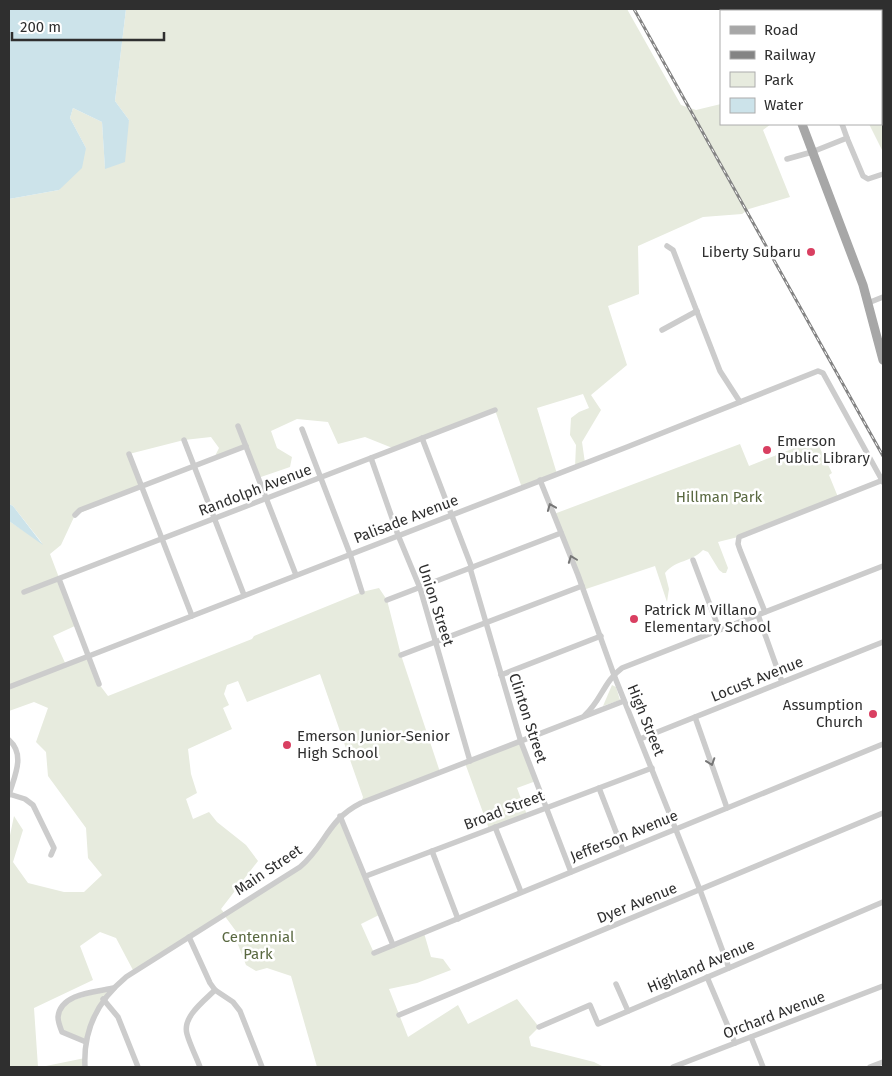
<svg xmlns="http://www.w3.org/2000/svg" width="892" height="1076" font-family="'Fira Sans',sans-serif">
	<rect width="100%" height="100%" fill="#fff"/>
	<g fill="#e7ebde">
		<polygon points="126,9 627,9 681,105 696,110 721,104 721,124 771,124 763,130 790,197 749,209 742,214 703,217 638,246 639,294 608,306 627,365 591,395 601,410 582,442 585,463 575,467 576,445 570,435 571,418 579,412 589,408 583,394 537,408 557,474 522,488 495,410 395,449 365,437 338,444 328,422 297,419 271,431 277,448 292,457 290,467 258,478 246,446 214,458 219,448 211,437 184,440 129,454 142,487 75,515 61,545 50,554 77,625 53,636 66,665 89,656 99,684 108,696 252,639 254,636 362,592 379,588 387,600 401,655 440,772 361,803 363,797 320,674 247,702 238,681 227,685 224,694 229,705 223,708 232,729 188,749 191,774 197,793 186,799 193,819 209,812 217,822 246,845 258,861 221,909 225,914 300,867 340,816 381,914 361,924 374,953 424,933 431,957 443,959 451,970 417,983 389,989 408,1037 458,1005 468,1024 517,999 539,1027 529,1037 531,1046 594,1062 604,1067 317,1067 291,976 267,968 256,971 246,965 237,942 241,938 224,915 134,972 116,938 100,932 80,946 93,980 34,1008 38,1067 9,1067 9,840 14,816 23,830 13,862 28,883 64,892 84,892 102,875 88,858 86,828 48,776 46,752 36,742 48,708 34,702 9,711 9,521 42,543 13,506 9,504 9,199 59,190 86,148 70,118 73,108 102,122 105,168 129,120 115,101"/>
		<polygon points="854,9 883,9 883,76 881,77 881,11 855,11"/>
		<polygon points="881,106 883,112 883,152 869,124 881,124"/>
		<path d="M 815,438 L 832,473 L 829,475 L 838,497 L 738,537 L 718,542 L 728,568 L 726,573 L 723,573 L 719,570 L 708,552 L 703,550 C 690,563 677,559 665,573 L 669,589 L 667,602 L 655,566 L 583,590 L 554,514 L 740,444 L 749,466 L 792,449 L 795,446 Z"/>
		<polygon points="612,685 616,687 620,700 603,706"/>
		<polygon points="521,742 536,781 517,788 527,815 489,829 465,763"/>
		<polygon points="114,988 103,999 86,1042 62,1032 59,1012 66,1002"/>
		<polygon points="85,1058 86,1067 41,1067"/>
	</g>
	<g fill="#cce3ea">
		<polygon points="9,9 126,9 115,101 129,120 125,162 105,169 102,122 73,108 70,118 86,148 82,168 59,190 9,199"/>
		<polygon points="9,504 13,506 43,545 9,521"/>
	</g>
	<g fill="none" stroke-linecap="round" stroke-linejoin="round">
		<g stroke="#ccc" stroke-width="5.5">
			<polyline points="802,11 802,9"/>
			<polyline points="881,106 883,112"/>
			<polyline points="847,138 863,176 868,179 883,174"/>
			<polyline points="787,159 812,152 847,138 842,124"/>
			<polyline points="667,246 673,250 720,371 740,402"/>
			<polyline points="868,303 883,297"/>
			<polyline points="662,330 697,311"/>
			<polyline points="238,426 296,575"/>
			<polyline points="302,429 350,554 362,592"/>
			<polyline points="422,438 472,568"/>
			<polyline points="184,440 244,595"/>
			<polyline points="129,454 192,616"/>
			<polyline points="371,458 398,535 420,588 470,761"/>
			<polyline points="540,480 578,575 614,675 700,890 729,968"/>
			<polyline points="75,515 80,510 246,446"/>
			<polyline points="693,560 719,629"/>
			<polyline points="470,568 521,742 571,872"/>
			<polyline points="59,579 99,684"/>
			<polyline points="24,592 495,410"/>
			<polyline points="387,600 561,533"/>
			<polyline points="765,612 740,550 738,544 739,537 883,480"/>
			<polyline points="758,615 782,682"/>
			<polyline points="401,655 582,586"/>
			<polyline points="501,675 601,636"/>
			<polyline points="9,687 627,447 818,371 823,373 883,482"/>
			<path d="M 585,715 C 601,701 604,681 622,668 L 883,566"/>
			<polyline points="695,717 727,808"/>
			<polyline points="640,739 883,642"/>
			<path d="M 9,740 C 26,755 14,777 9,795"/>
			<polyline points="599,788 623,850"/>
			<polyline points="9,794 25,799 33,805 54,848 51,855"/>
			<polyline points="340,816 393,945"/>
			<polyline points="495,827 521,892"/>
			<polyline points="432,851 458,919"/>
			<polyline points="366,876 652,768"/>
			<polyline points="189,937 210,983 215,990 233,1002 240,1011 262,1067"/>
			<polyline points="374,953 883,744"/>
			<polyline points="707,977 735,1043"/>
			<polyline points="616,984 628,1011"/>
			<polyline points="103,999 118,1017 138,1067"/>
			<polyline points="399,1015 883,813"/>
			<polyline points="539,1027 590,1005 598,1024 883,902"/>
			<polyline points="751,1037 763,1067"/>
			<path d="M 86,1042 L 62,1032 C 60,1027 58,1022 58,1017 C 60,993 96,992 114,988"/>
			<path d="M 85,1067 C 83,1030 98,1000 126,977 L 300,867 C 326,845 327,820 361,803 L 624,701"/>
			<path d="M 200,1067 C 196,1056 190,1045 187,1034 C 182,1017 204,1001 215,990"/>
			<polyline points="673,1067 883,986"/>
			<polyline points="870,1067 883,1062"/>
		</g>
		<g stroke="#a7a7a7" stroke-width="9">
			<polyline points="750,9 751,11"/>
			<polyline points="802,124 863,285 883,360"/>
		</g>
		<g stroke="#848484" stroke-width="3">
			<polyline id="rail" points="634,9 883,456"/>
		</g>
		<use href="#rail" stroke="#fff" stroke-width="1" stroke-dasharray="4" stroke-linecap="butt"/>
	</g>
	<defs><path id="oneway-chevron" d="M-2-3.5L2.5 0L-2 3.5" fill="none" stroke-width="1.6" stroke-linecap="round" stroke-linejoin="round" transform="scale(1.25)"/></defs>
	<g stroke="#767676">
		<use href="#oneway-chevron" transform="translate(551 507) rotate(-112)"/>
		<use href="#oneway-chevron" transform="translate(572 559) rotate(-111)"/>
		<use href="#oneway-chevron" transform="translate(711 762) rotate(71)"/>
	</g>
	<g fill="#d93f61" stroke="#fff" stroke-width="2">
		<circle cx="811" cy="252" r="5"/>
		<circle cx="767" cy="450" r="5"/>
		<circle cx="634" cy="619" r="5"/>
		<circle cx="873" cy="714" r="5"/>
		<circle cx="287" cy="745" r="5"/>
	</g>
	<g text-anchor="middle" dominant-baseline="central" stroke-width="5" stroke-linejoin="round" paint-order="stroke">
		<g font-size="15" fill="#2f2f2f" stroke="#fff" text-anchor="start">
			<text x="801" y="252" text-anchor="end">Liberty Subaru</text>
			<text x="777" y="441">Emerson<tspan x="777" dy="17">Public Library</tspan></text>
			<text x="644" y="610">Patrick M Villano<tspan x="644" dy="17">Elementary School</tspan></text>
			<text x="863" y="705" text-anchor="end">Assumption<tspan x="863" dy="17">Church</tspan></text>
			<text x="297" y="736">Emerson Junior-Senior<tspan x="297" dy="17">High School</tspan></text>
		</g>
		<g font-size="15" fill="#2f2f2f" stroke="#fff">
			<text transform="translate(255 490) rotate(-21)">Randolph Avenue</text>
			<text transform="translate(406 519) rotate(-21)">Palisade Avenue</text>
			<text transform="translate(436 605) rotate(72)">Union Street</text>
			<text transform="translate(757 679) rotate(-22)">Locust Avenue</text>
			<text transform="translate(528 718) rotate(72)">Clinton Street</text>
			<text transform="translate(646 720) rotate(68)">High Street</text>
			<text transform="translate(504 810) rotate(-21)">Broad Street</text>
			<text transform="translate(624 836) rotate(-22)">Jefferson Avenue</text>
			<text transform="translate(268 870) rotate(-34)">Main Street</text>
			<text transform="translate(637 903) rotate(-22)">Dyer Avenue</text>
			<text transform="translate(701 966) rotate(-23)">Highland Avenue</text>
			<text transform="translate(774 1015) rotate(-21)">Orchard Avenue</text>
		</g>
		<g font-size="15" fill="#596840" stroke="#fff">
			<text x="719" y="497">Hillman Park</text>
			<text x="258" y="937">Centennial<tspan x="258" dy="17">Park</tspan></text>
		</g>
	</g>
	<rect width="892" height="1076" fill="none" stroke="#2f2f2f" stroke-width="20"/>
	<rect x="720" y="10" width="162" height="115" fill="#ffffff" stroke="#acacac"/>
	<rect x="730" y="26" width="25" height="8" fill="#a7a7a7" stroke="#acacac"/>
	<text x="764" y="35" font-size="15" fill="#2f2f2f">Road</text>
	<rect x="730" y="51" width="25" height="8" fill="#848484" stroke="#acacac"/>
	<text x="764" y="60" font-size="15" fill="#2f2f2f">Railway</text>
	<rect x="730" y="72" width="25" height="15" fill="#e7ebde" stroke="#acacac"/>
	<text x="764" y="85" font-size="15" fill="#2f2f2f">Park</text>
	<rect x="730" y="98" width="25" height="15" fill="#cce3ea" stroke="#acacac"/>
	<text x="764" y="110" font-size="15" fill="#2f2f2f">Water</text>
	<path d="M12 32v8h152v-8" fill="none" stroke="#2f2f2f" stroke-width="2.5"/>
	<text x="20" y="32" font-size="15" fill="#2f2f2f" stroke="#ffffff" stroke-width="4" paint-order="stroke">200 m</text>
</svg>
